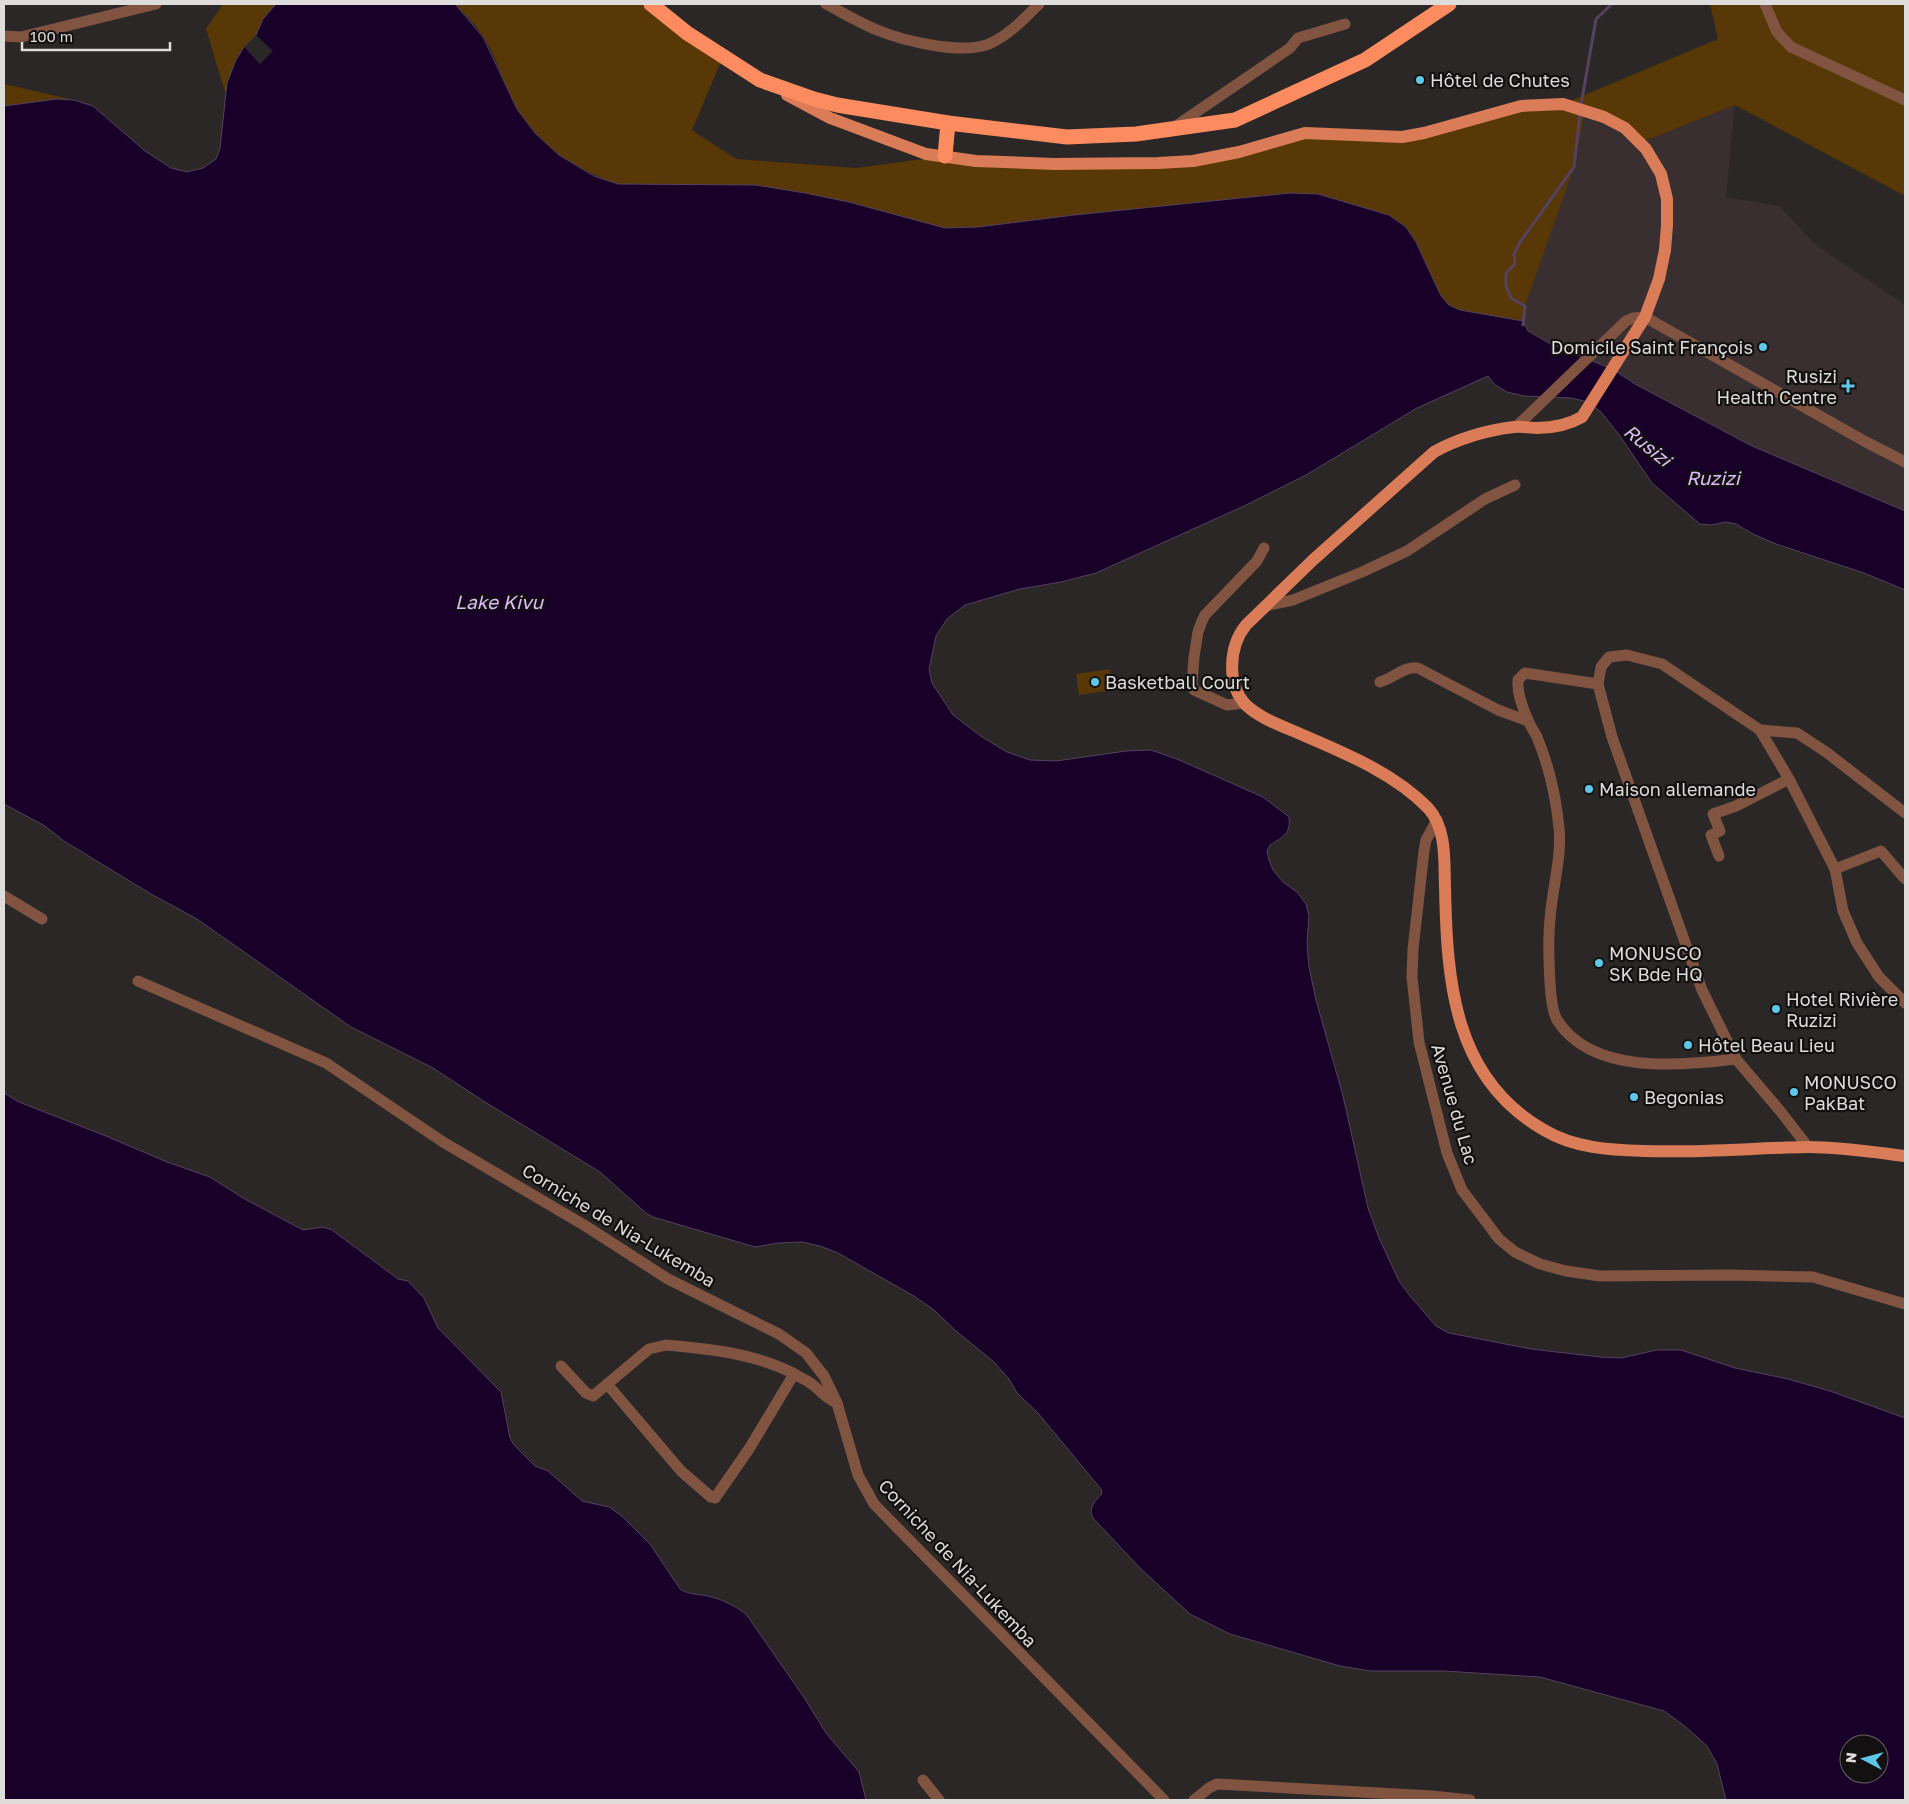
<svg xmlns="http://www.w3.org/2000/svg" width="1909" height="1804" font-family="'Golos Text',sans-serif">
	<rect width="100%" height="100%" fill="#2b2727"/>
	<polygon fill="#392f30" points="1735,105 1726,197 1779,206 1816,245 1905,305 1905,511 1752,446 1635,384 1614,370 1549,343 1528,331 1523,321 1525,306 1584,110 1640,143"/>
	<g fill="#573806">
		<path d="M 223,4 L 276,4 C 267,14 264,22 257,33 C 253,39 247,43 243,48 C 233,62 228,78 226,95 L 206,29 Z"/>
		<path d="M 455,4 L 651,4 L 723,57 L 692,130 L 736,159 L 857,168 L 945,156 L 1158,163 L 1305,133 L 1381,136 L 1563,104 L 1718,39 L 1710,4 L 1905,4 L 1905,196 L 1735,105 L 1640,143 L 1585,110 L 1574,167 L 1525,306 L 1523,321 L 1460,310 L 1449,305 L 1441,296 L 1416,242 L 1406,227 L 1290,193 L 1074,215 L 978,227 L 945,228 L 849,202 L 618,184 C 578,170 537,146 516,108 C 504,86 497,56 483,36 C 475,24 465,14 455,4 Z"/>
		<polygon points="4,84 74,100 57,99 4,106"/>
		<polygon points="1110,669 1113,690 1079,695 1076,674"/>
	</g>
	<g fill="#180028" stroke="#54425e" fill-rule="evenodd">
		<path d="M 276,4 L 455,4 L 483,37 L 517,109 L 535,133 L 559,155 L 594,176 L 618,184 L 756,185 L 805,193 L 849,202 L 945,228 L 978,227 L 1074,215 L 1290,193 L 1318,194 L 1389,215 L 1406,227 L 1416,242 L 1441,296 L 1449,305 L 1460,310 L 1523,321 L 1528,331 L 1549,343 L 1614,370 L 1635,384 L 1752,446 L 1905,511 L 1905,590 L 1864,573 L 1776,544 L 1753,534 L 1736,524 L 1726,522 L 1711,525 L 1700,524 L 1652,483 L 1620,436 L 1601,412 L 1588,402 L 1571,398 L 1524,396 L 1507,392 L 1495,385 L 1488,376 L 1417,408 L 1306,475 L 1244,506 L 1096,573 L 1061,582 L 1020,589 L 965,605 L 947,619 L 936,636 L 929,669 L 932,683 L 953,715 L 982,737 L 1007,752 L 1030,760 L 1056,761 L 1126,751 L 1151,750 L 1177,759 L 1263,797 L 1289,817 C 1291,834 1283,837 1270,845 L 1267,851 L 1269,860 L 1273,870 L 1283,882 L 1297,892 L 1306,904 L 1309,916 L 1307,943 L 1309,967 L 1316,1000 L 1343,1096 L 1368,1208 L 1379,1238 L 1399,1281 L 1410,1296 L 1436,1326 L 1449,1333 L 1531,1349 L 1600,1357 L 1621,1358 L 1657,1350 L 1681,1350 L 1735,1368 L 1788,1379 L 1830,1391 L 1905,1418 L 1905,1800 L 1726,1800 L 1717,1764 L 1707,1746 L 1686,1727 L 1664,1711 L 1540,1677 L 1444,1671 L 1371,1671 L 1340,1666 L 1230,1634 L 1190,1614 L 1141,1569 L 1093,1518 C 1088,1507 1095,1501 1102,1494 L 1101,1489 L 1038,1413 L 1017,1393 L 1009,1379 L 994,1362 L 956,1331 L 934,1310 L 914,1296 L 838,1253 L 820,1246 L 802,1242 L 778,1243 L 755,1247 L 653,1217 L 646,1213 L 600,1172 L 587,1164 L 485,1102 L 433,1068 L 351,1027 L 197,919 L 151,894 L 64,841 L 45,826 L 4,804 L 4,106 L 57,99 L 74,100 L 93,106 L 145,151 L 171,168 L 187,172 L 203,168 L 216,159 L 220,148 L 227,83 L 236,60 L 244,47 L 256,35 L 263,19 ZM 1849,1744 L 1879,1744 L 1879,1774 L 1849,1774 Z"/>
		<path d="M 4,1093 L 19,1102 L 106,1136 L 167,1162 L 210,1177 L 243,1198 L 303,1230 L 323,1227 L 332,1230 L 398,1279 L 408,1281 L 424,1298 L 438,1328 L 501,1392 L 510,1438 L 514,1445 L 535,1466 L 548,1471 L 582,1501 L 609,1507 L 622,1516 L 650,1544 L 680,1589 C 689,1595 699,1594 708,1596 C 722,1599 735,1606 746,1614 L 805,1699 L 826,1733 L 859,1772 L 866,1800 L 4,1800 Z"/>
	</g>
	<polygon fill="#2b2727" points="256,35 273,51 260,64 244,47"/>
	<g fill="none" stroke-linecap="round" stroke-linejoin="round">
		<g stroke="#54425e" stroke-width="3">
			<polyline points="1581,105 1596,19 1612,4"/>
			<polyline points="1523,325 1525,306 1511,298 1506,286 1506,273 1515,264 1514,254 1520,242 1574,167 1580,114"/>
		</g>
		<g stroke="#815442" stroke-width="11">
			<path d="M 826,4 C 843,13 860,23 877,30 C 904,41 961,55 989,44 C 1009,35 1024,19 1039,4"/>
			<polyline points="1765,4 1777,32 1791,47 1905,100"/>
			<polyline points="4,36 21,37 156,4"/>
			<polyline points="1173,128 1290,48 1298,38 1345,24"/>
			<polyline points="1516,427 1626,321 1633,318 1645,317 1866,442 1905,462"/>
			<polyline points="1265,606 1293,600 1362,572 1407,551 1485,499 1515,485"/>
			<path d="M 1380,682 C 1394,678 1404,666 1418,668 L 1498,710 L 1528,721"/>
			<path d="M 1598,684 L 1525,673 L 1518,680 C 1517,692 1523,709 1528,720 C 1530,726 1534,731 1537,737 C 1549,766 1556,797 1559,828 C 1562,858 1552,889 1550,919 C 1548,938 1548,1005 1557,1020 C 1592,1075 1680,1066 1736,1059 L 1781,1112 L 1808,1147"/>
			<polyline points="1244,703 1227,705 1194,690 1192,684 1194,657 1198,632 1202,621 1205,615 1257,561 1264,548"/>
			<polyline points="1760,730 1797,733 1826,752 1905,813"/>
			<polyline points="1437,820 1426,840 1424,851 1413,949 1412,977 1419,1042 1447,1153 1462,1190 1499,1239 1515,1252 1540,1264 1566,1271 1600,1276 1731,1275 1813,1277 1905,1304"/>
			<polyline points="1719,856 1711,835 1720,831 1713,814 1736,806 1789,779"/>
			<polyline points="1835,869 1881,851 1905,879"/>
			<polyline points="4,896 42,919"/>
			<polyline points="138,981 326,1063 443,1142 584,1225 668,1279 779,1334 806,1353 824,1376 837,1403 858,1475 874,1504 1164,1800"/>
			<polyline points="1736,1059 1702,990 1612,737 1598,684 1601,667 1609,657 1627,655 1662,664 1760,730 1789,779 1835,869 1843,911 1857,943 1879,977 1905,1003"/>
			<path d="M 561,1366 L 586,1393 L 593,1396 L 649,1349 L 666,1345 C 710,1349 753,1353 793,1373 C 799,1377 807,1380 813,1385 C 822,1392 825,1398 837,1403"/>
			<polyline points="607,1384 681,1471 711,1497 715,1498 749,1449 794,1374"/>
			<polyline points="923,1780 939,1800"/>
			<polyline points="1194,1800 1209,1788 1217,1784 1432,1796 1470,1800"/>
		</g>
		<path stroke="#da7c57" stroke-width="12" d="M 787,95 L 830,118 L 926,154 L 976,161 L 1054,164 L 1158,163 L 1193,161 L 1239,152 L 1305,133 L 1402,137 L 1424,133 L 1521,106 L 1563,104 L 1604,117 L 1625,128 L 1646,149 L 1661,174 L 1667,199 L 1667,225 L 1665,250 L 1659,279 L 1645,317 L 1582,417 C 1568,425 1554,428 1537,428 C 1530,428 1522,426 1514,427 C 1487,430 1457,439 1434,452 L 1313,560 L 1246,625 C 1229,646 1226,684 1246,705 C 1262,720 1285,727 1305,736 C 1347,754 1395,774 1428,808 C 1447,829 1444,861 1445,887 C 1447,981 1453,1078 1544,1130 C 1574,1148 1610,1150 1644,1151 C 1699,1153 1753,1148 1808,1147 C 1841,1147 1873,1152 1905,1156"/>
		<g stroke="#fc8b5f" stroke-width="15">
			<polyline points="651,4 687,33 760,80 814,99 837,105 948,123 1067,137 1136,134 1235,120 1365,60 1449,4"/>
			<polyline points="945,156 948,123"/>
		</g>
	</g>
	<g fill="#5cc7e7" stroke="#121010" stroke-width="2">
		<circle cx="1420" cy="80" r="5"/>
		<circle cx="1763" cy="347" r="5"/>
		<path d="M1845.5 378.5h5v5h5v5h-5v5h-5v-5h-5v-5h5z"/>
		<circle cx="1095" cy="682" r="5"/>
		<circle cx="1589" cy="789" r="5"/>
		<circle cx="1599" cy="963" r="5"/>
		<circle cx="1776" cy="1009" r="5"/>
		<circle cx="1688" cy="1045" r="5"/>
		<circle cx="1794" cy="1092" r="5"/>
		<circle cx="1634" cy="1097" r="5"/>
	</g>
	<g text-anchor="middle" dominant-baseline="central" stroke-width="4.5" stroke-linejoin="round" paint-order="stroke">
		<g font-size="18" fill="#dfdcdc" stroke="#121010" text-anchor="start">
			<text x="1430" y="80">Hôtel de Chutes</text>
			<text x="1753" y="347" text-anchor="end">Domicile Saint François</text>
			<text x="1837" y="376" text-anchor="end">Rusizi<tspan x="1837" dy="21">Health Centre</tspan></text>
			<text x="1105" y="682">Basketball Court</text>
			<text x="1599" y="789">Maison allemande</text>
			<text x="1609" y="953">MONUSCO<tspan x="1609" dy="21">SK Bde HQ</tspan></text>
			<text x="1786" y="999">Hotel Rivière<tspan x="1786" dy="21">Ruzizi</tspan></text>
			<text x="1698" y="1045">Hôtel Beau Lieu</text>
			<text x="1804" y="1082">MONUSCO<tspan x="1804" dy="21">PakBat</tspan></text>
			<text x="1644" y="1097">Begonias</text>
		</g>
		<g font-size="18" fill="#dfdcdc" stroke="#121010">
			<text transform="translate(1455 1104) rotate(74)">Avenue du Lac</text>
			<text transform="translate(619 1225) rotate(31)">Corniche de Nia-Lukemba</text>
			<text transform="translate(958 1563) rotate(47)">Corniche de Nia-Lukemba</text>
		</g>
		<g font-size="19" font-style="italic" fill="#e0bbfb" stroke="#121010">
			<text transform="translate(1648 445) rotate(39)">Rusizi</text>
			<text x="1713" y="477">Ruzizi</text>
			<text x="499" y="601">Lake Kivu</text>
		</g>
	</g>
	<rect width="1909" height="1804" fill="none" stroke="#dfdcdc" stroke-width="10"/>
	<g transform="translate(1864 1759) rotate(276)"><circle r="24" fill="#121010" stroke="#646262"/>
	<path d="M0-4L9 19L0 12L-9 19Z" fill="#5cc7e7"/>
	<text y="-8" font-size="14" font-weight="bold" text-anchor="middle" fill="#dfdcdc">N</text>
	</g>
	<path d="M22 42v8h148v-8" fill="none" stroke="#dfdcdc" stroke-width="2.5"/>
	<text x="30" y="42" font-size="15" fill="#dfdcdc" stroke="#121010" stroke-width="4" paint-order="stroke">100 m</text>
</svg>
